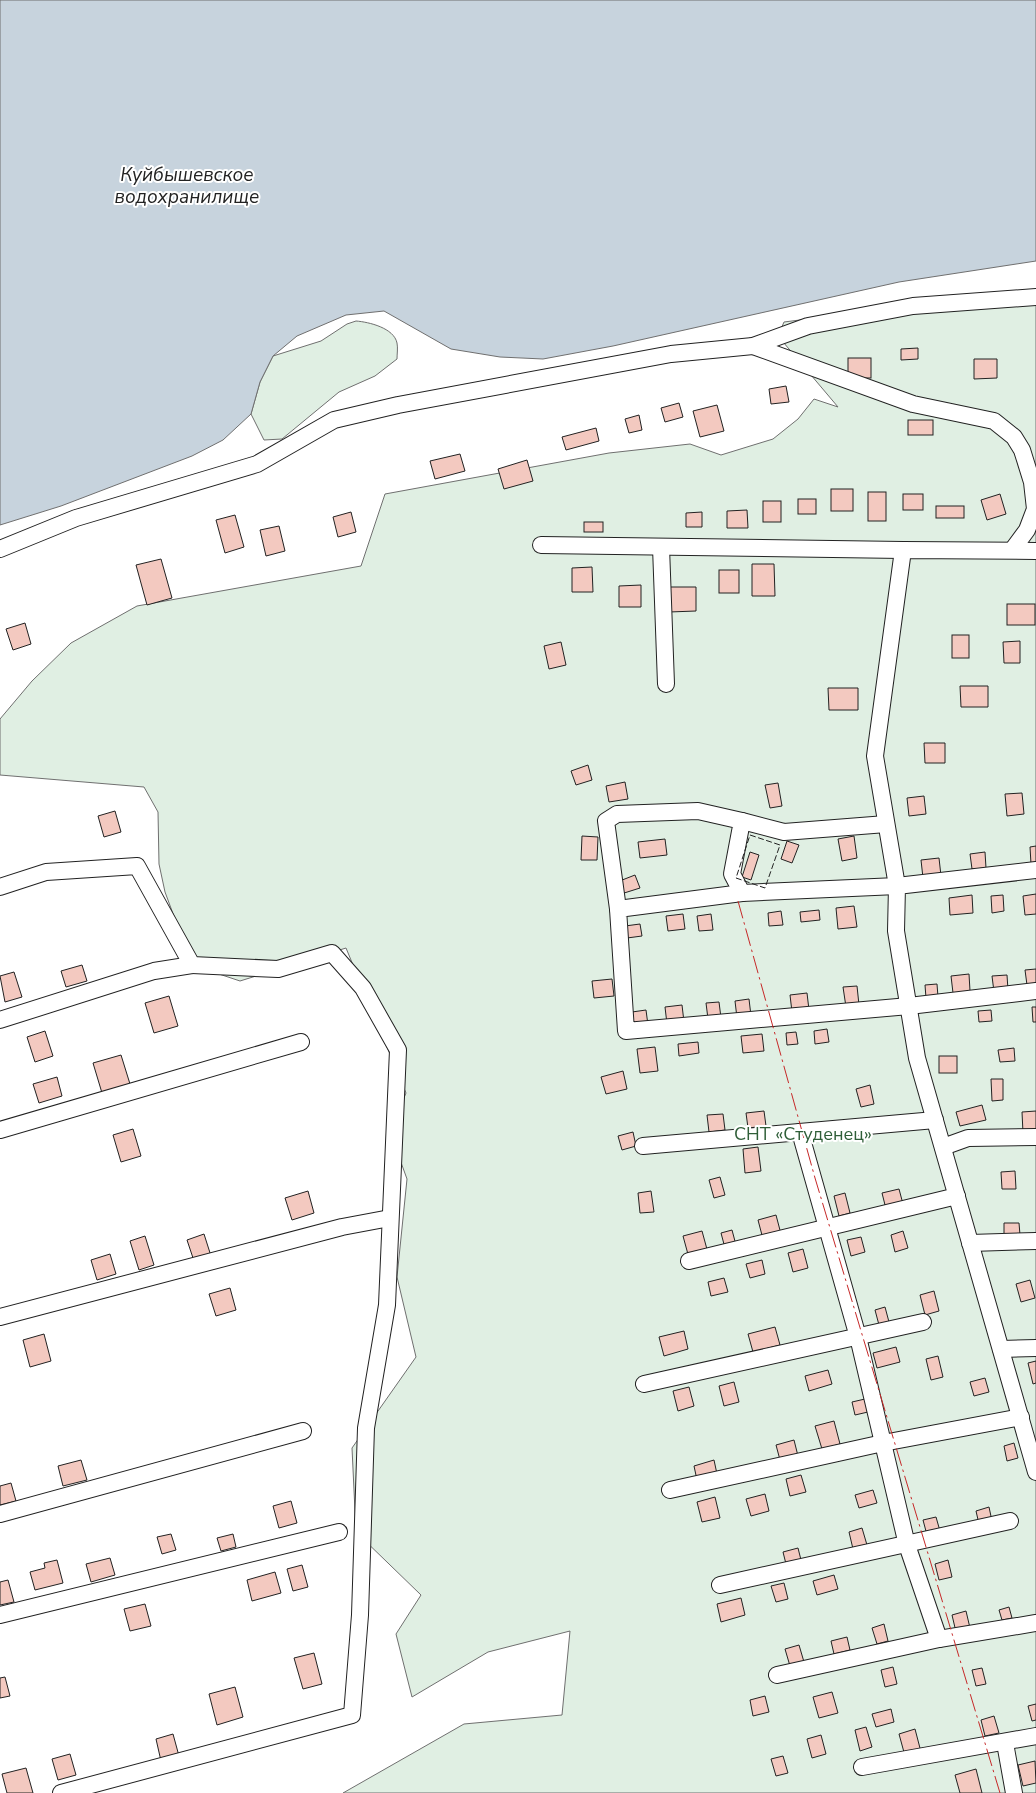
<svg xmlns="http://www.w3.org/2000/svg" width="1036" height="1793" font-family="'Nunito Sans',sans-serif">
	<rect width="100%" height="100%" fill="#fff"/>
	<g fill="#e0efe3" stroke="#6f6f6f">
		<polygon points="1036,290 1036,1793 343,1793 464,1724 562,1715 570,1631 488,1652 412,1697 396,1634 421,1595 356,1532 352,1448 416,1357 397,1277 407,1179 390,1132 406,1093 346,948 240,981 192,965 165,892 159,864 158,812 144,787 0,775 0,719 32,681 71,643 137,606 361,566 385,494 609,453 690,444 721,455 773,439 798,419 814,399 838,407 778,336 784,322"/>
		<path d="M 356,321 C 369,322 394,328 397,343 C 398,348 397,354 397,359 L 375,376 L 339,392 L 282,439 L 264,440 L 251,414 L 260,382 L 273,356 L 321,341 L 347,324 Z"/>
	</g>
	<polygon fill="#c7d3dd" stroke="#6f6f6f" points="0,0 1036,0 1036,261 899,282 613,346 543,359 500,357 451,349 384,311 346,315 297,336 273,356 260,382 251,414 223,440 192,456 61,506 0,525"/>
	<g fill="#f3c9c0" stroke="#222">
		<polygon points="918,348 918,359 901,360 901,349"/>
		<rect x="848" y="358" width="23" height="20"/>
		<polygon points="974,359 997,359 997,378 974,379"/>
		<polygon points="786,386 789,402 771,404 769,389"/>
		<polygon points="679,403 683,417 665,422 661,408"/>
		<polygon points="717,405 724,431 700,437 693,411"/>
		<polygon points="639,415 642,430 629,433 625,419"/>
		<rect x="908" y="420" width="25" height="15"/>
		<polygon points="596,428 599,441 566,450 562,437"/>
		<polygon points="460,454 465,471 435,479 430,461"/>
		<polygon points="527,460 533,481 504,489 498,469"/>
		<rect x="831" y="489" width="22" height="22"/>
		<rect x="868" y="492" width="18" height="29"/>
		<rect x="903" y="494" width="20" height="16"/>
		<polygon points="1000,494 1006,514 987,520 981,500"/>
		<rect x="798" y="499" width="18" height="15"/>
		<rect x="763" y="501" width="18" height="21"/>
		<rect x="936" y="506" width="28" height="12"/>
		<polygon points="747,510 748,528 727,528 727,511"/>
		<polygon points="351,512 356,532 338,537 333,517"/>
		<polygon points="702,512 702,527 686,527 686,513"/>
		<polygon points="235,515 244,547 225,553 216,520"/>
		<rect x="584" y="522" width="19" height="10"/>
		<polygon points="279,526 285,551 266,556 260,530"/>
		<polygon points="161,559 172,598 147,605 136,565"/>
		<polygon points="752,564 774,564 775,596 752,596"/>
		<polygon points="592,567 593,592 572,592 572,568"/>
		<rect x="719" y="570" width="20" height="23"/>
		<polygon points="641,585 641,607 619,607 619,586"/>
		<polygon points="669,587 696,587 696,611 669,612"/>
		<rect x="1007" y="604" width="28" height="21"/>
		<polygon points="25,623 31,644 13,650 6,629"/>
		<rect x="952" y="635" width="17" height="23"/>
		<polygon points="1020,641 1020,663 1004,663 1003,642"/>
		<polygon points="561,642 566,665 549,669 544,646"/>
		<polygon points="960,686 988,686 988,707 961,707"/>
		<polygon points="828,688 858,688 858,710 829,710"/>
		<polygon points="924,743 945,743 945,763 925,763"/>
		<polygon points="588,765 592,780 576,785 571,771"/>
		<polygon points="625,782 628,799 609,802 606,786"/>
		<polygon points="778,783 782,806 770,808 765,785"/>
		<polygon points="1022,793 1024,814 1007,816 1005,794"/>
		<polygon points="924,796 926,814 909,816 907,798"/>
		<polygon points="115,811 121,832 104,837 98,816"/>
		<polygon points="582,836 598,837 597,860 581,860"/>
		<polygon points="854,836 857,858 842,861 838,839"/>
		<polygon points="665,839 667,855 640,858 638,842"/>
		<polygon points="787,841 799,845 792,863 781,859"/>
		<polygon points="1036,846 1036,863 1031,864 1030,847"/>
		<polygon points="750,852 759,855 751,880 742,877"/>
		<polygon points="985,852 986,868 972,869 970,854"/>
		<polygon points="939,858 941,876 923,878 921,860"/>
		<polygon points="635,875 640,888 621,894 617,882"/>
		<polygon points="1036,894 1036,914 1025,915 1023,896"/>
		<polygon points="972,895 973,913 950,915 949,898"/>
		<polygon points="1003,895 1004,911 992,913 991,896"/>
		<polygon points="854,906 857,927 838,929 836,908"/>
		<polygon points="819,910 820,920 801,922 800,912"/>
		<polygon points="781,911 783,925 769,926 768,913"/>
		<polygon points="683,914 685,929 668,931 666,916"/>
		<polygon points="711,914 713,930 699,931 697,916"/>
		<polygon points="640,924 642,936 627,938 625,926"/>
		<polygon points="82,965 87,981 66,987 61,971"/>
		<polygon points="1036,969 1036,984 1027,985 1025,970"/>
		<polygon points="14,972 22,997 5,1002 0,976"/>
		<polygon points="969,974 970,991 953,993 951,976"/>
		<polygon points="1007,975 1008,990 994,992 992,976"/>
		<polygon points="612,979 614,996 594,998 592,981"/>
		<polygon points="937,984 938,997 926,998 925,985"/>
		<polygon points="857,986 859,1005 846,1007 843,987"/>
		<polygon points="807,993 809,1010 792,1012 790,995"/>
		<polygon points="169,996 178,1026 154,1033 145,1003"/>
		<polygon points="749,999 751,1016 737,1018 735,1001"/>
		<polygon points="719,1002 721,1018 708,1019 706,1003"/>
		<polygon points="682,1005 684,1022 667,1024 665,1007"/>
		<polygon points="1032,1007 1036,1007 1036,1022 1033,1022"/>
		<polygon points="646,1010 648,1025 633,1026 632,1012"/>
		<polygon points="991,1010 992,1021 979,1022 978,1011"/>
		<polygon points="827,1029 829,1042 815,1044 814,1031"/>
		<polygon points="45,1031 53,1056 35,1062 27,1037"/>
		<polygon points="796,1032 798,1044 787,1045 786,1033"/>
		<polygon points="762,1034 764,1051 743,1053 741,1036"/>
		<polygon points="698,1042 699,1053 679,1056 678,1044"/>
		<polygon points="655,1047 658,1071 640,1073 637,1049"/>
		<polygon points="1014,1048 1015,1061 1000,1062 998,1050"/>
		<polygon points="121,1055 130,1084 102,1093 93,1063"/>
		<rect x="939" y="1056" width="18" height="17"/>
		<polygon points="623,1071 627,1089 606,1094 601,1077"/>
		<polygon points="57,1077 62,1096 39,1103 33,1084"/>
		<polygon points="991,1079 1003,1079 1003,1100 992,1101"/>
		<polygon points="870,1085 874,1104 861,1107 856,1089"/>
		<polygon points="982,1105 986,1120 960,1126 956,1112"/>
		<polygon points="764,1111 766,1126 748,1128 746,1113"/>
		<polygon points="1036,1111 1036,1133 1023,1133 1022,1112"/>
		<polygon points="723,1114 725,1130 709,1132 707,1115"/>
		<polygon points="133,1129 141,1156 121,1162 113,1135"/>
		<polygon points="633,1132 636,1146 622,1150 618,1136"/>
		<polygon points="758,1147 761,1171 745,1173 743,1149"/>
		<polygon points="1015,1171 1016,1189 1002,1189 1001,1172"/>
		<polygon points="720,1177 725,1195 714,1198 709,1180"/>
		<polygon points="899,1189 903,1204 886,1209 882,1193"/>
		<polygon points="308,1191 314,1213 292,1220 285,1198"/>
		<polygon points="651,1191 654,1212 640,1213 638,1193"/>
		<polygon points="845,1193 850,1213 839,1216 834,1196"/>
		<polygon points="776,1215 781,1234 763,1239 758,1220"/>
		<polygon points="1004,1223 1019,1223 1020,1235 1004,1235"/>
		<polygon points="732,1230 736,1245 725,1248 721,1233"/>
		<polygon points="702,1231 708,1253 689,1258 683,1236"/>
		<polygon points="903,1231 908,1248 895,1252 891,1235"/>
		<polygon points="204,1234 211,1256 194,1261 187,1240"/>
		<polygon points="145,1236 154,1265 139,1270 130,1241"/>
		<polygon points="861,1237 865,1252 851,1256 847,1240"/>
		<polygon points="803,1249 808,1268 793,1272 788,1253"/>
		<polygon points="110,1254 116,1274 97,1280 91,1260"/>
		<polygon points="762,1260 765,1274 750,1278 746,1264"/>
		<polygon points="724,1278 728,1292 711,1296 708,1282"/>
		<polygon points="1030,1280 1035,1298 1021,1302 1016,1284"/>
		<polygon points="230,1288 236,1310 216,1316 209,1294"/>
		<polygon points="934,1291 939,1311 925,1315 920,1295"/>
		<polygon points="885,1307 889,1322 879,1325 875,1310"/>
		<polygon points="775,1327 780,1345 753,1352 748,1334"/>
		<polygon points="684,1331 688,1349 664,1356 659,1337"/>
		<polygon points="44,1334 51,1361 30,1367 23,1340"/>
		<polygon points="896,1347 900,1362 877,1368 873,1353"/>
		<polygon points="938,1356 943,1377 931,1380 926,1359"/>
		<polygon points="1036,1361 1036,1383 1033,1384 1028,1363"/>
		<polygon points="828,1370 832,1384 809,1391 805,1376"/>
		<polygon points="985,1378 989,1392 974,1396 970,1382"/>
		<polygon points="734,1382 739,1402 724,1406 719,1386"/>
		<polygon points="689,1387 694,1406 678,1411 673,1391"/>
		<polygon points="865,1399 868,1412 855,1415 852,1402"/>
		<polygon points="834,1421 840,1444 822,1449 815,1426"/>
		<polygon points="794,1440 798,1456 780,1460 776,1445"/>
		<polygon points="1014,1443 1018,1458 1007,1461 1004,1446"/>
		<polygon points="81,1460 87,1480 63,1486 58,1466"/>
		<polygon points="714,1460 717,1474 697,1480 694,1466"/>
		<polygon points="801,1475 806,1492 790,1496 786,1479"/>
		<polygon points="11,1483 16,1501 0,1505 0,1486"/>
		<polygon points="873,1490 877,1503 859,1508 855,1495"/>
		<polygon points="765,1494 769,1511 751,1516 746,1499"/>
		<polygon points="715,1497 720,1518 702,1522 697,1502"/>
		<polygon points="291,1501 297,1523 279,1528 273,1506"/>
		<polygon points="989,1507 992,1521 979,1524 976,1511"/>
		<polygon points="936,1517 940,1531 927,1535 923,1520"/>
		<polygon points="862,1528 867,1545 853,1549 849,1532"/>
		<polygon points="171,1534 176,1550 162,1554 157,1537"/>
		<polygon points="233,1534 236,1547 221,1551 217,1538"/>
		<polygon points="798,1548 801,1560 786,1564 783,1552"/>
		<polygon points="110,1558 115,1575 91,1582 86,1564"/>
		<polygon points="57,1560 63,1583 35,1590 30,1572 45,1568 44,1563"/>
		<polygon points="948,1560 952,1577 939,1580 935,1564"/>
		<polygon points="302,1565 308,1587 293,1591 287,1569"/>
		<polygon points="275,1572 281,1593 252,1601 247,1580"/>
		<polygon points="834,1575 838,1589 817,1595 813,1581"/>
		<polygon points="8,1580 14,1602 0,1605 0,1582"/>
		<polygon points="784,1583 788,1599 776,1602 771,1586"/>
		<polygon points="741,1598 745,1615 721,1622 717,1604"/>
		<polygon points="145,1604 151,1626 130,1631 124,1609"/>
		<polygon points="1009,1607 1012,1618 1002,1620 999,1610"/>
		<polygon points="966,1611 970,1628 956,1632 952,1615"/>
		<polygon points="884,1624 888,1641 877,1644 872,1628"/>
		<polygon points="847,1637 850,1650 834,1654 831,1641"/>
		<polygon points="799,1645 804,1662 790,1666 785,1649"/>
		<polygon points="314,1653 322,1684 303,1689 294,1658"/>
		<polygon points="893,1667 897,1684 885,1687 881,1670"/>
		<polygon points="982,1668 986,1684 976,1686 972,1670"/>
		<polygon points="5,1677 10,1696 0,1698 0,1678"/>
		<polygon points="235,1687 243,1717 217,1725 209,1694"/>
		<polygon points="832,1692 838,1713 819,1718 813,1697"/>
		<polygon points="765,1696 769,1712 753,1716 750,1700"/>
		<polygon points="1036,1704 1036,1720 1032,1721 1028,1706"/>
		<polygon points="891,1709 894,1722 876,1727 872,1714"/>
		<polygon points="994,1716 999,1733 985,1736 981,1720"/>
		<polygon points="866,1727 872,1747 860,1751 855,1730"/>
		<polygon points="915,1729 921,1752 905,1756 899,1734"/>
		<polygon points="173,1734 179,1756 161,1761 156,1739"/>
		<polygon points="821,1735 826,1754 812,1758 807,1739"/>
		<polygon points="70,1754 76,1775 58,1780 52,1759"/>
		<polygon points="783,1756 788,1773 776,1776 771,1759"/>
		<polygon points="1035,1761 1036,1783 1023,1786 1018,1765"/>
		<polygon points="26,1768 33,1793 7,1793 2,1774"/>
		<polygon points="976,1769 982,1793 960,1793 955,1775"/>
	</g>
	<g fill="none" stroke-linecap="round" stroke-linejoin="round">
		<g stroke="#222" stroke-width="18">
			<g id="minor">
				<polyline points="753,346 913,404 994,421 1014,437 1022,450 1032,482 1035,509 1027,530 1013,549"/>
				<polyline points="541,545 903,550"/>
				<polyline points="661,547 666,684"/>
				<polyline points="0,549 76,518 257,464 334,420 398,405 671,354 753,346 808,326 913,306 1036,297"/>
				<polyline points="1036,551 903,550 875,756 897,886 742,893 618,909 626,1031 909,1006 1036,991"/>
				<polyline points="742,821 784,832 886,824"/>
				<polyline points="1036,870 897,886 896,931 917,1058 1036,1472"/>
				<polyline points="0,887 46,872 137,866 192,965 278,969 332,953 363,988 398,1050 387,1305 366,1428 360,1615 352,1715 61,1793"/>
				<polyline points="618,909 606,821 617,814 698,811 742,821 732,874 742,893"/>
				<polyline points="0,1020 154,971 192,965"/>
				<polyline points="0,1130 301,1042"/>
				<polyline points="800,1132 858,1337 907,1545 939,1639"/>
				<polyline points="643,1146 935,1120"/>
				<polyline points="943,1147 968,1138 1036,1137"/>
				<polyline points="970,1243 1036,1241"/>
				<polyline points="689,1261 957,1196"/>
				<polyline points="0,1317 342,1227 390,1218"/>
				<polyline points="1001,1349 1036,1348"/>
				<polyline points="644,1384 923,1322"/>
				<polyline points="670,1490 883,1443 1021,1417"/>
				<polyline points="0,1514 303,1431"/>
				<polyline points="720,1585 1010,1521"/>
				<polyline points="0,1615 339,1532"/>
				<polyline points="777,1675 939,1639 1036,1623"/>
				<polyline points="1005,1743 1014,1793"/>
				<polyline points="862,1767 1036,1736"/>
			</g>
		</g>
		<use href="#minor" stroke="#fff" stroke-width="16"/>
		<polygon stroke="#222" stroke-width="1" stroke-dasharray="6 2.5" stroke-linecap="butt" points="750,835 780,845 765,888 736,878"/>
		<polyline stroke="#c62828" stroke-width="1" stroke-dasharray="18 4 2.5 4" stroke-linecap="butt" points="738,901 815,1178 1000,1793"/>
	</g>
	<g text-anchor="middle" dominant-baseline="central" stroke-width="4" stroke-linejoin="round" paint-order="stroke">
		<g font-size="18" fill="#2f5e38" stroke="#fff">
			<text x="803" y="1134">СНТ «Студенец»</text>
		</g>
		<g font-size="19" font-style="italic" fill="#222" stroke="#fff">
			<text x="187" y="175">Куйбышевское<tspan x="187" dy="22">водохранилище</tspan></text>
		</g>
	</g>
</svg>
